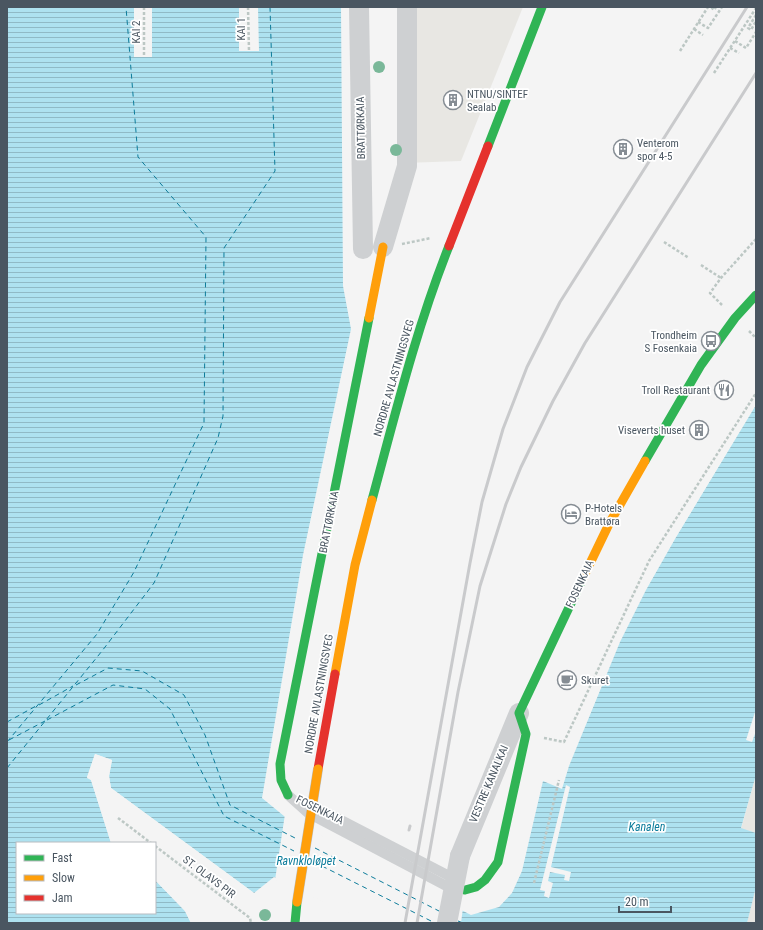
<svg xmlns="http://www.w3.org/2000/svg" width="763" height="930" font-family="'Roboto Condensed',sans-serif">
	<defs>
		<pattern id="water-rules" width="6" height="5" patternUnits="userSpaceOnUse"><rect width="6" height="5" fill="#aee2f0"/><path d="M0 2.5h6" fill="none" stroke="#90bac6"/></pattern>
	</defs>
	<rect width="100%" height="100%" fill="#f4f4f4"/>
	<g fill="#e8e7e3">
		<polygon points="405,7 523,7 461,161 404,163"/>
		<polygon points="756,775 756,833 741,829"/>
		<polygon points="756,887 756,923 747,923 750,910"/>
	</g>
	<polygon fill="url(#water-rules)" points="7,7 341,7 343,286 351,329 303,555 262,798 284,816 313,834 471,915 499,907 512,893 522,871 543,781 562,789 569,766 620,642 646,590 675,539 756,405 756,775 741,828 756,833 756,887 747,923 377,923 274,877 254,893 111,788 109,776 112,760 95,754 87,777 91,780 111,843 17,843 17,913 155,913 155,880 185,911 191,923 7,923"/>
	<g fill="#f4f4f4">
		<rect x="134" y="7" width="18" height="50"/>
		<polygon points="239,7 258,7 259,51 239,51"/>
		<polygon points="756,709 756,731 752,742 746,740"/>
		<polygon points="95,754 112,760 109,776 111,788 254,893 253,895 110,790 107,776 110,761 96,756 89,777 92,779 113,843 111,843 91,780 87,778"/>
		<polygon points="566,785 570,787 551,867 571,872 569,881 564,880 565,875 550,872 548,881 553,883 549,898 544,896 545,891 540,890"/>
		<polygon points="285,814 314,832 463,908 461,923 372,923 275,880"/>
		<polygon points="155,878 165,886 187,910 193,923 191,923 185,911 155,880"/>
	</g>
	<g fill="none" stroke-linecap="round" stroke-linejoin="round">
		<g stroke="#0c7c9b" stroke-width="1" stroke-dasharray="5 4" stroke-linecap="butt">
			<polyline points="76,685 108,668 142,671 184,695 205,735 230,805 297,839"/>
			<polyline points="39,705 73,686"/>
			<polyline points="47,720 113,685 145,689 170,709 224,816 294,851"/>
			<polyline points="7,722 36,706"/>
			<polyline points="9,740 45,721"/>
			<polyline points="7,742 97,634 134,572 204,423 206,237 138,157 126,7"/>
			<polyline points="7,768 102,651 154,583 218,438 223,416 224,248 275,171 270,7"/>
			<polyline points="315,848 439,911"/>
			<polyline points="314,862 435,923"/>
			<polyline points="458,921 463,923"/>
		</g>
		<g stroke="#bcc7c4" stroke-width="2.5" stroke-dasharray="3 2" stroke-linecap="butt">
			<polyline points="144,7 144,57"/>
			<polyline points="248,7 249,51"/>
			<polyline points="712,7 712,8 714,10 716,7"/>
			<polyline points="756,15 748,28 751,30 756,21"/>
			<polyline points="698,22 708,28 722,7"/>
			<polyline points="694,29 703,35"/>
			<polyline points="735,41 746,48 756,32"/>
			<polyline points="730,48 739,53"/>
			<polyline points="680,51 708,7"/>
			<polyline points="714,73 756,8"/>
			<polyline points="664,242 689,258"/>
			<polyline points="402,244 431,238"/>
			<polyline points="701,265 721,278"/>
			<polyline points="722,305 710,293 721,278 756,239"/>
			<polyline points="749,331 756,338"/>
			<polyline points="544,738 564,742 649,561 756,393"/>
			<polyline points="118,818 151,843"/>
			<polyline points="155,846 250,918 251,923"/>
			<polyline points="534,883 559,780"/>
		</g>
		<g stroke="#ced0d2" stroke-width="10">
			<polyline points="288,795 308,813 454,890 456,890"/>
			<polyline points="310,804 453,878 457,882"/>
		</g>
		<g stroke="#ced0d2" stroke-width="20">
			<polyline points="359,7 363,249"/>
			<polyline points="383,247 407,166 407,7"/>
			<polyline points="460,856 519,713"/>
		</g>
		<g stroke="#30b455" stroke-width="9">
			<polyline points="488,146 542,7"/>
			<polyline points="645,461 701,365 735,318 756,295"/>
			<path d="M 372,500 C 395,415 416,329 449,246"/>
			<polyline points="288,795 281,780 280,764 369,318"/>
			<polyline points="465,890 476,887 485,880 498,862 526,734 519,713 582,580"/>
			<polyline points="295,923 297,902"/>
		</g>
		<g stroke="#ff9f0a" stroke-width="9">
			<polyline points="369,318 383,247"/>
			<polyline points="582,580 609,524 645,461"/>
			<polyline points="335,674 355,565 372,500"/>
		</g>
		<g stroke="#e5322d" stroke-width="9">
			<polyline points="449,246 488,146"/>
			<polyline points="318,769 335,674"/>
		</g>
		<g stroke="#c9cacc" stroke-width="3">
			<polyline points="409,830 410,826"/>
			<polyline points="405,923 470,563 482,502 503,429 527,367 560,302 747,7"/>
			<polyline points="417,923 458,692 480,586 506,504 521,467 553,401 585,343 756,73"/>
		</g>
		<g stroke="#b9bec3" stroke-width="10" stroke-linecap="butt">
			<polyline id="slow-bridge" points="297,902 318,769"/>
		</g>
		<polyline stroke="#ced0d2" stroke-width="20" points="447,923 460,856"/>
		<use href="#slow-bridge" stroke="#ff9f0a" stroke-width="9"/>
	</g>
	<g fill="#7ab899">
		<circle cx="379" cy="67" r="6"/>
		<circle cx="396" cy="150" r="6"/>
		<circle cx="265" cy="915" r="6"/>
	</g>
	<defs>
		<g id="building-ring" transform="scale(1)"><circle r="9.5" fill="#fff" stroke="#868d94" stroke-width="1.5"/><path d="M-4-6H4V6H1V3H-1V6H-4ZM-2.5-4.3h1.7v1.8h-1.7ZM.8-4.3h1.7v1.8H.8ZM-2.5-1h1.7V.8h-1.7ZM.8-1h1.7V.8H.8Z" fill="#868d94"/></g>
		<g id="bus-ring" transform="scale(1)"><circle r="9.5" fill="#fff" stroke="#868d94" stroke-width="1.5"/><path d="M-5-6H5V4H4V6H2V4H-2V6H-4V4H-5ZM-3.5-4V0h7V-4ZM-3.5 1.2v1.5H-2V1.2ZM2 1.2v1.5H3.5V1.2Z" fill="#868d94"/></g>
		<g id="restaurant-ring" transform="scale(1)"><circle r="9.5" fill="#fff" stroke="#868d94" stroke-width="1.5"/><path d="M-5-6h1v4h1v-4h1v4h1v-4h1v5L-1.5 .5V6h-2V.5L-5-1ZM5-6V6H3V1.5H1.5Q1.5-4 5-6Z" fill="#868d94"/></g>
		<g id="hotel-ring" transform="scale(1)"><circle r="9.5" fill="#fff" stroke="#868d94" stroke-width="1.5"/><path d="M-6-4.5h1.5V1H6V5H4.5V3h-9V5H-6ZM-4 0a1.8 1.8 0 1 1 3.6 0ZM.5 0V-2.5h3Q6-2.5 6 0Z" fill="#868d94"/></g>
		<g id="cafe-ring" transform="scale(1)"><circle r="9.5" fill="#fff" stroke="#868d94" stroke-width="1.5"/><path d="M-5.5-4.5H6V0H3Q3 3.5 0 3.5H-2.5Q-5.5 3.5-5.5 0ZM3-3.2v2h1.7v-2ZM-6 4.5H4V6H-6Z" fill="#868d94"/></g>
	</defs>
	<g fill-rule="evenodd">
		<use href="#building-ring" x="453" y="100"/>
		<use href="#building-ring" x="623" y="149"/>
		<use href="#bus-ring" x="711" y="341"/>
		<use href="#restaurant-ring" x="724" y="390"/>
		<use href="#building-ring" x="699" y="430"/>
		<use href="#hotel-ring" x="571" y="514"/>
		<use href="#cafe-ring" x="567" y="680"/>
	</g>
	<g text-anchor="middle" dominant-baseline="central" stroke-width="3.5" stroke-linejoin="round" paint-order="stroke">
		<g font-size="11" fill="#4a5661" stroke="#fff">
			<text transform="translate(241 29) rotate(-90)">KAI 1</text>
			<text transform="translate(136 32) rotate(-90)">KAI 2</text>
			<text transform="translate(361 128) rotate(-91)">BRATTØRKAIA</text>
			<text transform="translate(394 378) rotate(-74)">NORDRE AVLASTNINGSVEG</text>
			<text transform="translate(329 522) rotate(-79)">BRATTØRKAIA</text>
			<text transform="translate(580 584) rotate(-65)">FOSENKAIA</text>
			<text transform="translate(319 694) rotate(-80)">NORDRE AVLASTNINGSVEG</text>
			<text transform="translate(489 784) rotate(-67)">VESTRE KANALKAI</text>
			<text transform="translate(320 810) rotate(26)">FOSENKAIA</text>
			<text transform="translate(209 877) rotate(37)">ST. OLAVS PIR</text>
		</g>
		<g font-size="11" fill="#4a5661" stroke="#fff" text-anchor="start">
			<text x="467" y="94">NTNU/SINTEF<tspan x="467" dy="13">Sealab</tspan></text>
			<text x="637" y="143">Venterom<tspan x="637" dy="13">spor 4-5</tspan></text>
			<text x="697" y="335" text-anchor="end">Trondheim<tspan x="697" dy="13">S Fosenkaia</tspan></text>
			<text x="710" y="390" text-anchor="end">Troll Restaurant</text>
			<text x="685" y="430" text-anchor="end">Viseverts huset</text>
			<text x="585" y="508">P-Hotels<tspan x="585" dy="13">Brattøra</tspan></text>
			<text x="581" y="680">Skuret</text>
		</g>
		<g font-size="12" font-style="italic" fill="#0c7c9b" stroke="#fff">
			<text x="647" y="827">Kanalen</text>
			<text x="306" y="861">Ravnkloløpet</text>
		</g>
	</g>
	<rect width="763" height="930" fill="none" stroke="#4a5661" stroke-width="16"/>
	<rect x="16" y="842" width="140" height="72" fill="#ffffff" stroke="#b7bbc0"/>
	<rect x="24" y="855" width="20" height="6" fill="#30b455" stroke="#b7bbc0"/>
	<text x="52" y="862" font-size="12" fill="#4a5661">Fast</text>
	<rect x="24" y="875" width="20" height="6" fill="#ff9f0a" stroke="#b7bbc0"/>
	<text x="52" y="882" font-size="12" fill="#4a5661">Slow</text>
	<rect x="24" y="895" width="20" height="6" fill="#e5322d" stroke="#b7bbc0"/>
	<text x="52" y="902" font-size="12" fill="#4a5661">Jam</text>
	<path d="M619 906v6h52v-6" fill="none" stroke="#4a5661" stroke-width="2"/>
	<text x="625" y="906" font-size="12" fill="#4a5661" stroke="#ffffff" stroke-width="3" paint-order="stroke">20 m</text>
</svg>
